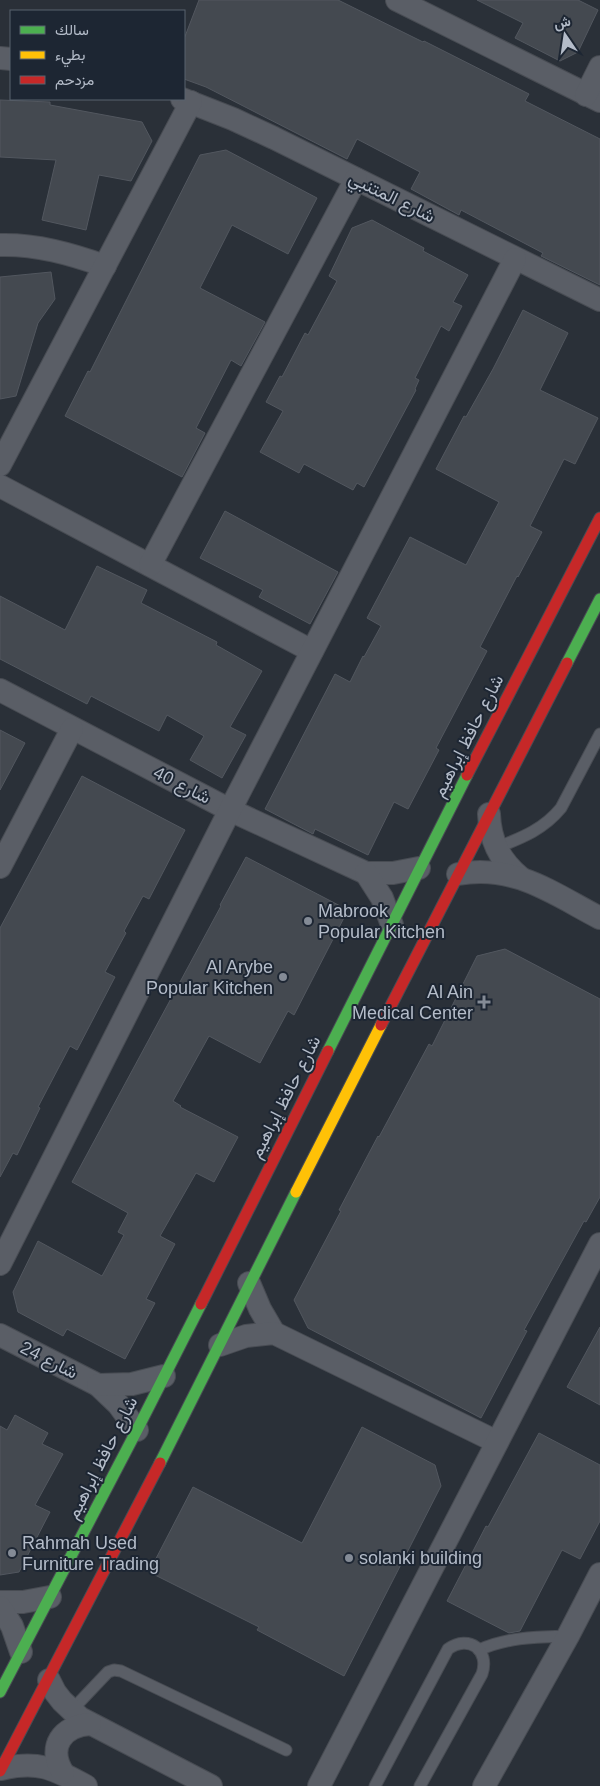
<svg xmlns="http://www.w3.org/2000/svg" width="600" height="1786" font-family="Helvetica,Vazirmatn,sans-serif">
	<rect width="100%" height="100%" fill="#2a3038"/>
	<g fill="#444950" stroke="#52575f">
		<polygon points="199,0 338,0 423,42 424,41 529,94 525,101 600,139 600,285 541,256 543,253 461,210 459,215 411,189 420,172 357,139 347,159 206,87 184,79 184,39"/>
		<polygon points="477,0 578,0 598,10 578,52 560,61 515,38 523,23"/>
		<polygon points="0,100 50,102 50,105 142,122 152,141 131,181 99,175 86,230 42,220 56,160 0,157"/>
		<polygon points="226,150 317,198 288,254 232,225 200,288 265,322 241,366 231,360 196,428 205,433 182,477 65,416 88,371 90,372 200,155"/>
		<polygon points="372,220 424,248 423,251 468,275 453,302 462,306 449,331 441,326 415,378 419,380 415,389 416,390 364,487 357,483 353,490 304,464 299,473 260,452 283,411 266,402 280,376 282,377 305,333 308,335 337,281 329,276 352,228"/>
		<polygon points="51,272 55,299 38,323 16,396 0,399 0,277"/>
		<polygon points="523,310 568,333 540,390 598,418 575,464 564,459 530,526 542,532 518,577 517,576 480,647 487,651 436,748 439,750 408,809 394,802 368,855 315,829 313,834 265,809 335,674 350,682 363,656 364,657 381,626 367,618 410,537 466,565 499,502 436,469 464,416 466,417 493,369"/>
		<polygon points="225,511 338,572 310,624 259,597 263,590 200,558"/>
		<polygon points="97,566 147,590 141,603 217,642 216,645 262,671 230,727 246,735 222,778 190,760 204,736 167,715 159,731 91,696 87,704 0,659 0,596 65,630"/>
		<polygon points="0,730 25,743 0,790"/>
		<polygon points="82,776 185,830 149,899 143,896 124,931 126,933 105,972 115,977 77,1050 70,1046 38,1107 40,1108 17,1155 13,1153 0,1177 0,928"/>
		<polygon points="246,857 348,910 294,1015 288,1011 260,1063 209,1036 173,1101 181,1106 180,1107 238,1137 214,1182 196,1173 160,1236 175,1244 146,1299 155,1303 125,1359 67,1329 63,1336 18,1312 13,1292 38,1241 102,1276 124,1235 118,1232 128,1213 72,1182 221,906 220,905"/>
		<polygon points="505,949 600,999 600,1197 586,1222 584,1221 524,1330 527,1331 481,1418 308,1328 294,1300 341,1211 339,1210 378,1136 379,1137 429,1044 432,1046 477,956"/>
		<polygon points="600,1327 600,1405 567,1387"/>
		<polygon points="15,1415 48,1433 42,1444 63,1454 35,1505 50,1512 19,1572 0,1575 0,1426 7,1430"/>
		<polygon points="362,1427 435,1465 441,1486 344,1676 257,1630 259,1627 149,1572 193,1487 302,1543"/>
		<polygon points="539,1433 600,1465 600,1521 580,1559 562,1550 520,1631 509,1633 447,1601 486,1526 488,1527"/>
	</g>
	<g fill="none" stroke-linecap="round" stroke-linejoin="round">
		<g stroke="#484c53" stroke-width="13">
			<g id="lane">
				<path d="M 496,848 C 521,838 543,830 561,808 L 600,734"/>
				<path d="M 479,1650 C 508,1637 536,1637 568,1636"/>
				<polyline points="71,1711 108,1672 114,1670 121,1671 286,1750"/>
				<path d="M 375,1786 L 448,1649 C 469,1634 490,1650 482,1674 L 420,1786"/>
			</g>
		</g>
		<g stroke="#484c53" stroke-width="24">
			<g id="street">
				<polyline points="397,0 600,101"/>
				<polyline points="0,58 11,59"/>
				<polyline points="586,95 600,67"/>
				<polyline points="182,99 233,119 274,138 600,300"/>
				<path d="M 0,245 C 36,244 71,254 105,266"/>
				<polyline points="0,465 191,102"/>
				<polyline points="0,486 312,651"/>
				<polyline points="150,565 356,179"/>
				<polyline points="0,690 230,810 366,873 393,873 419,868"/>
				<path d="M 489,814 C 490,841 500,861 521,878"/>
				<polyline points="0,867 72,729"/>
				<polyline points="366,873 382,898 392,925"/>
				<path d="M 458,874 C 515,864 552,893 600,918"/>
				<polyline points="0,1264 230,810 515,259"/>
				<polyline points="249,1283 260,1309 274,1333"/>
				<polyline points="0,1335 98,1385 118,1404 137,1430"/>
				<polyline points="220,1345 246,1336 274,1333 497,1442"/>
				<polyline points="98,1385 132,1384 164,1376"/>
				<polyline points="0,1602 23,1602 50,1597"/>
				<polyline points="0,1607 12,1626 21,1652"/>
				<polyline points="49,1680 55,1692 62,1701 80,1718 211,1786"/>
				<path d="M 1,1769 C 39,1760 54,1769 86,1786"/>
				<path d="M 63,1773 C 47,1747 62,1726 90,1724"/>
				<polyline points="319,1786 600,1244"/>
				<polyline points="484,1786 568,1636 600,1574"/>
			</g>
		</g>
		<g stroke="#484c53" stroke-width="13">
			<g id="fast">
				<polyline points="567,663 600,599"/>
				<polyline points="328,1051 467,775"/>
				<polyline points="160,1463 296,1192"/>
				<polyline points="0,1692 137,1430 201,1304"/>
			</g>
		</g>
		<g stroke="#484c53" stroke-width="13">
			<polyline id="slow" points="296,1192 381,1025"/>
		</g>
		<g stroke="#484c53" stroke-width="13">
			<g id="jam">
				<polyline points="467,775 600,518"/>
				<polyline points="381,1025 567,663"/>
				<polyline points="201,1304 328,1051"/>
				<polyline points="0,1771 160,1463"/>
			</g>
		</g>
		<use href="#lane" stroke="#5a5e66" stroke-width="11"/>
		<use href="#street" stroke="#5a5e66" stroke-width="22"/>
		<use href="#fast" stroke="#4caf50" stroke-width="11"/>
		<use href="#slow" stroke="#ffc107" stroke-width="11"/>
		<use href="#jam" stroke="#c62828" stroke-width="11"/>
	</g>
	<g fill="#848b96" stroke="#1d2633" stroke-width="2">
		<circle cx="308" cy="921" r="5"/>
		<circle cx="283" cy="977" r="5"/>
		<path d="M481.5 994.5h5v5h5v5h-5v5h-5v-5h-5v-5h5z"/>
		<circle cx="12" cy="1553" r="5"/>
		<circle cx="349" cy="1558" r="5"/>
	</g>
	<g text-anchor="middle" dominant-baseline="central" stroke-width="4" stroke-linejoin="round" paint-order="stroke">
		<g font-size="18" fill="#b4bcc9" stroke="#1d2633">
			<text transform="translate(392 197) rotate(26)">شارع المتنبي</text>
			<text transform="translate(468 736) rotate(-63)">شارع حافظ إبراهيم</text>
			<text transform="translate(182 785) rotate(27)">شارع 40</text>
			<text transform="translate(285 1097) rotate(-63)">شارع حافظ إبراهيم</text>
			<text transform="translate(49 1360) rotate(27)">شارع 24</text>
			<text transform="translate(102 1458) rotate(-63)">شارع حافظ إبراهيم</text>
		</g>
		<g font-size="18" fill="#b4bcc9" stroke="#1d2633" text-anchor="start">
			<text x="318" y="911">Mabrook<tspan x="318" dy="21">Popular Kitchen</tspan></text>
			<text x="273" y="967" text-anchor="end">Al Arybe<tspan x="273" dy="21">Popular Kitchen</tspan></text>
			<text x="473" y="992" text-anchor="end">Al Ain<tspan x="473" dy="21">Medical Center</tspan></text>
			<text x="22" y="1543">Rahmah Used<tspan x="22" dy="21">Furniture Trading</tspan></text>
			<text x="359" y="1558">solanki building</text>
		</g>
	</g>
	<rect x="10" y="10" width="175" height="90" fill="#1d2633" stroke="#59626f"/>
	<rect x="20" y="26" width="25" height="8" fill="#4caf50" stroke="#59626f"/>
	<text x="55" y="35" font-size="15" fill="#b4bcc9">سالك</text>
	<rect x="20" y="51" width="25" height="8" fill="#ffc107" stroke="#59626f"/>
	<text x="55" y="60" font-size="15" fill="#b4bcc9">بطيء</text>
	<rect x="20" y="76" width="25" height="8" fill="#c62828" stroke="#59626f"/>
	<text x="55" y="85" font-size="15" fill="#b4bcc9">مزدحم</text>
	<g transform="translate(565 35) rotate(347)" stroke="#1d2633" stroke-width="4" paint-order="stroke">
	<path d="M0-4L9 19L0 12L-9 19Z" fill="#b4bcc9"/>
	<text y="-8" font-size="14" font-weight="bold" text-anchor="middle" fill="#b4bcc9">ش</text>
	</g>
</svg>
